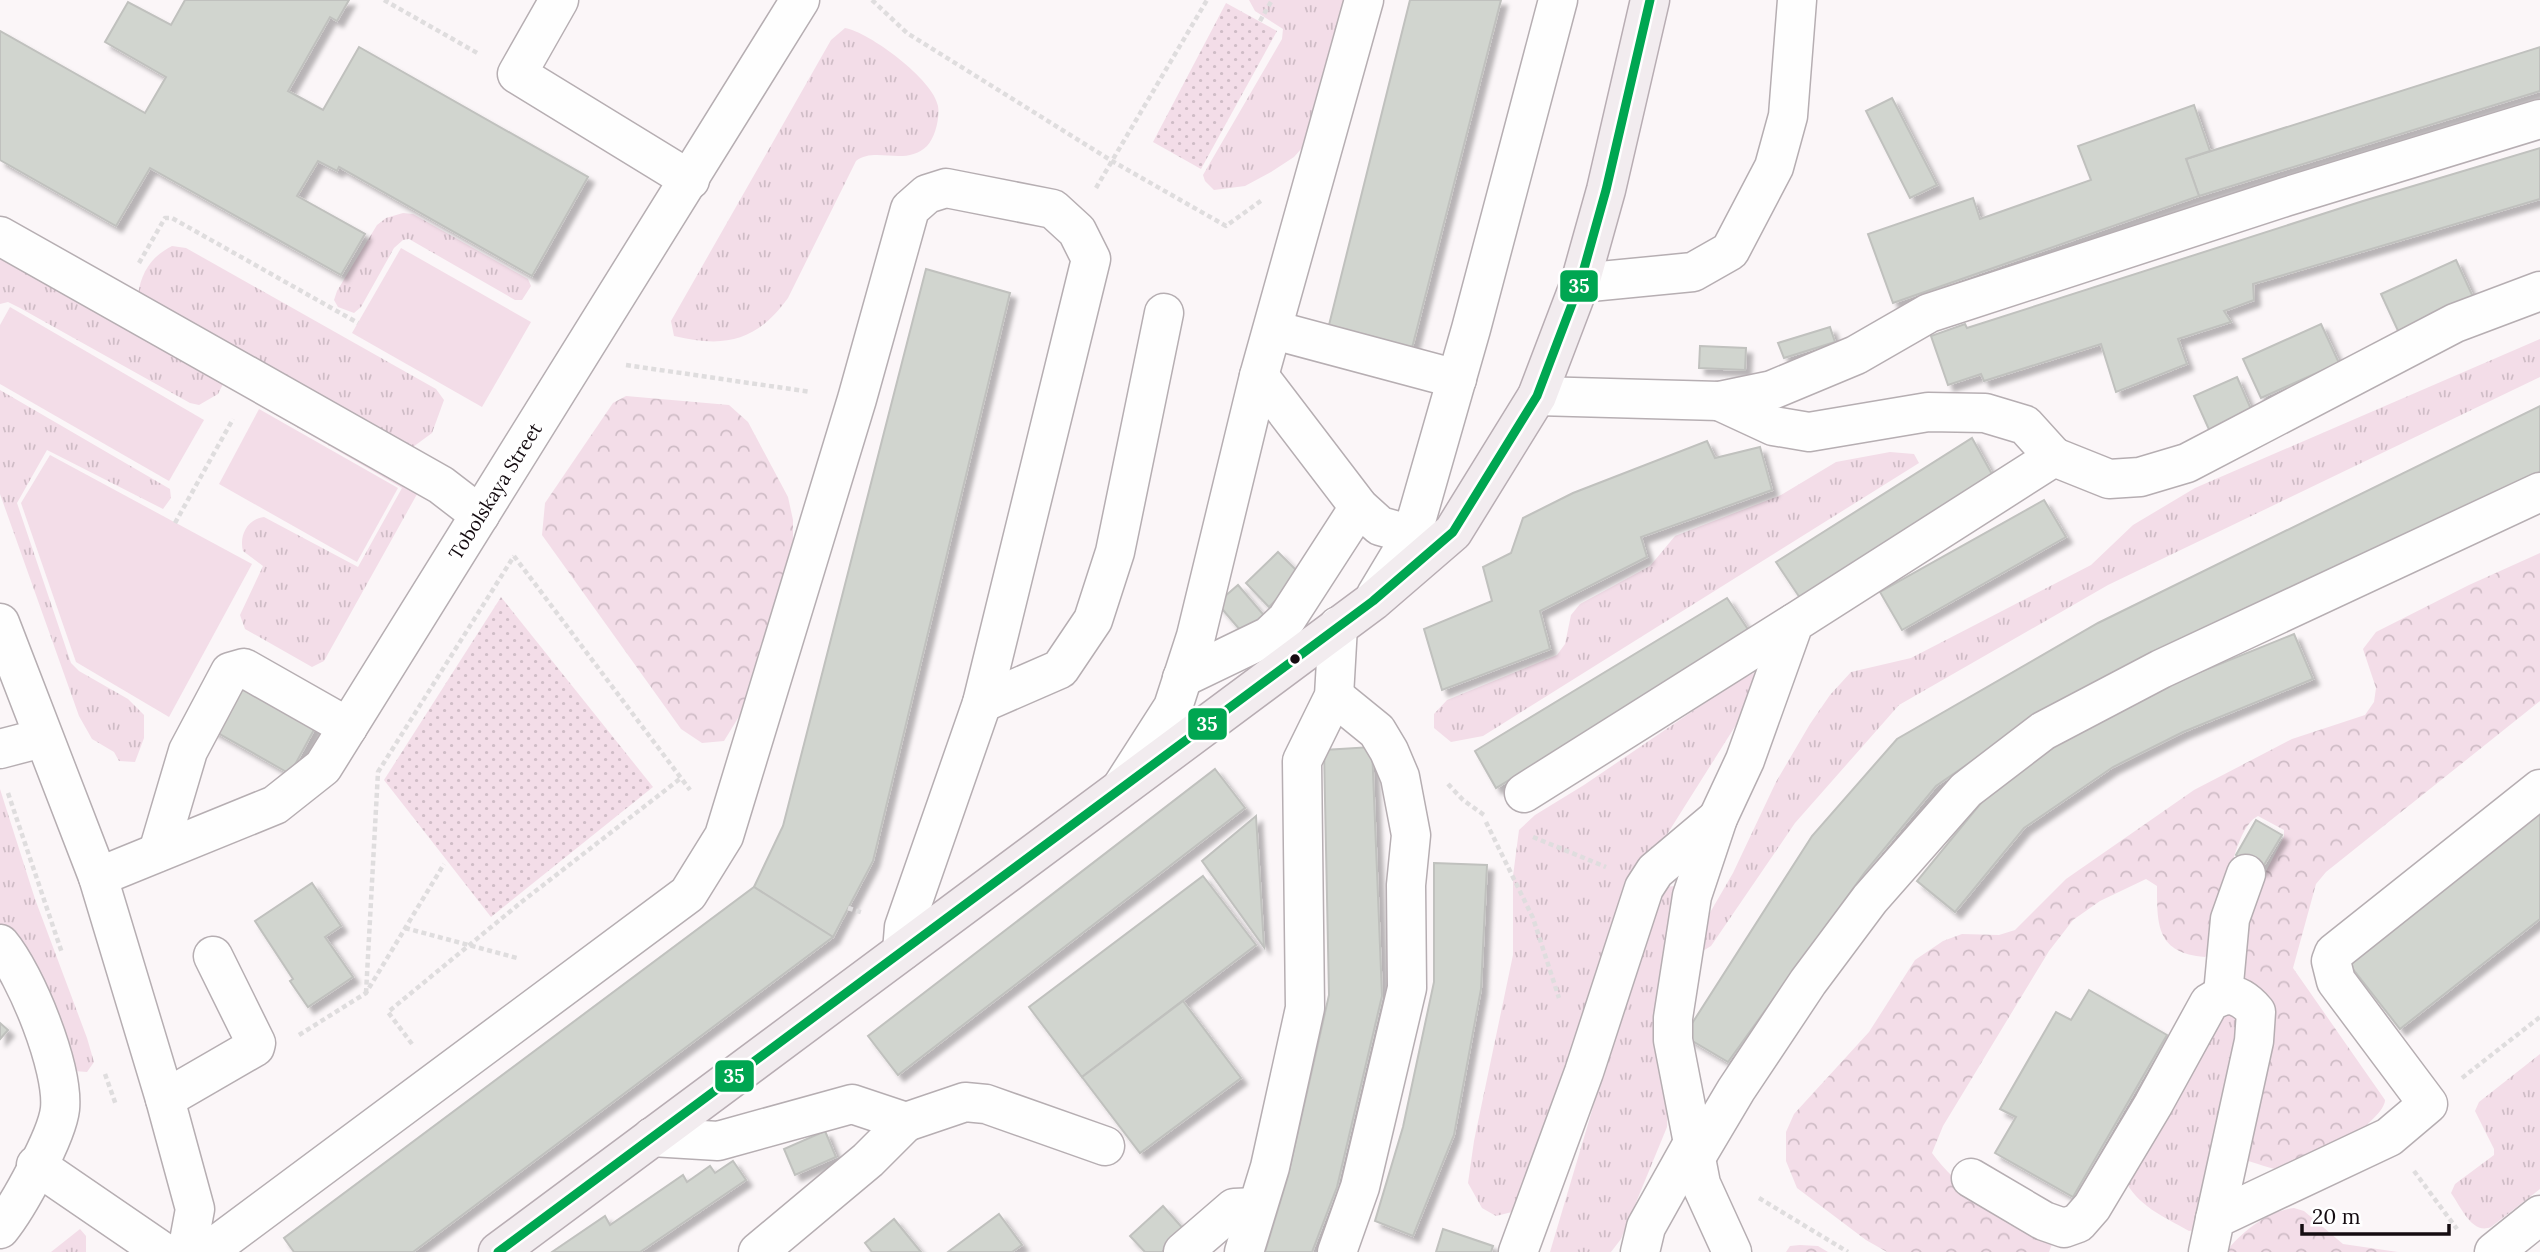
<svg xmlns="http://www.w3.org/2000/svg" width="2540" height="1252" font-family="Lora,serif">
	<defs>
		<pattern id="grass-tufts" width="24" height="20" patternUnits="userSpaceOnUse" patternTransform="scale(1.75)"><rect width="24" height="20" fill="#f3dde8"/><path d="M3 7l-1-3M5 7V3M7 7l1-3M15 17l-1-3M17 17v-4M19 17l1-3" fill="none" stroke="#cfbcc6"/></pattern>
		<pattern id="forest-crowns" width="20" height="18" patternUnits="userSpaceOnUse" patternTransform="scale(1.75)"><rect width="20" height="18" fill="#f3dde8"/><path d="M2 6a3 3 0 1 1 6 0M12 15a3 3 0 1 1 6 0" fill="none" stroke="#cfbcc6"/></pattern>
		<pattern id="park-dots" width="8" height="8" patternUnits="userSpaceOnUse" patternTransform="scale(1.75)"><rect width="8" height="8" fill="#f3dde8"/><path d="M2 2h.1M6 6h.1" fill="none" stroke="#cfbcc6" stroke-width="1.8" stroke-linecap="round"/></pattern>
		<filter id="shadow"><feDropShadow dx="6" dy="6" stdDeviation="2" flood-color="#0004"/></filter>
	</defs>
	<rect width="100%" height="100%" fill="#fbf6f8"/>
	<g fill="url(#grass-tufts)">
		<polygon points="1249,0 1349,0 1310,139 1294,157 1271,172 1245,186 1214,190 1205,181 1203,175 1282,39 1283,29 1255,11"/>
		<path d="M 845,28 C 869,32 934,80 938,106 C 940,118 935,138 927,146 C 906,167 875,146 856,161 L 788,298 C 756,342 725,348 674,336 L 671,321 L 831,40 Z"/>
		<polygon points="403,213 413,214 528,279 531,286 522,300 515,300 409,239 403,240 394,248 361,307 354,313 338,307 334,300 337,291 377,225 386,218"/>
		<polygon points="0,245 225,380 218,394 199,405 190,403 20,308 8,302 0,304"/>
		<path d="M 172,246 L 186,248 L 436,389 L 444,400 L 432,433 L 413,447 L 138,295 C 141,272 152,256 172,246 Z"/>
		<polygon points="2540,339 2540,377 2108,585 1899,705 1795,823 1711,946 1696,955 1697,935 1733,873 1776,782 1810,724 1830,695 1851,672 1911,658 2091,565 2133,525 2195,488"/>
		<polygon points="0,390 170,489 171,498 163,509 47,450 17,503 71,663 79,671 128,699 144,715 144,738 135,762 119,761 114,752 92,739 79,716 0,494"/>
		<path d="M 263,404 L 421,487 L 324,661 L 312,667 L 245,629 L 240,615 L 263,566 L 243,551 C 239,536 247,519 264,517 L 358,567 L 402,488 L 264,408 Z"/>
		<polygon points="1890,452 1914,454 1919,463 1483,736 1451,742 1434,728 1434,714 1447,700 1557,655 1565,644 1571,615 1580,604 1650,566 1675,536 1781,495 1836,462"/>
		<polygon points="1756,672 1763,679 1758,690 1649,863 1533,1192 1512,1212 1496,1216 1482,1208 1468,1183 1474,1141 1513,955 1513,876 1519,830 1535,815 1584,785 1737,681"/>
		<polygon points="0,789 35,899 87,1038 94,1062 87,1072 74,1071 0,929"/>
		<polygon points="1676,886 1667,1127 1621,1239 1611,1252 1550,1252 1640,949 1664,887"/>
		<path d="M 2223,1010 L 2245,1018 L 2197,1230 L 2189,1231 C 2163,1216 2137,1206 2124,1178 Z"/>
		<path d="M 2540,1054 L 2540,1189 L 2491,1227 C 2472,1235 2461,1207 2451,1193 L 2455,1184 L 2494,1155 L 2494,1149 L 2475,1111 L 2479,1102 Z"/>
		<polygon points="80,1229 86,1236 86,1252 51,1252"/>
	</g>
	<g fill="url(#forest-crowns)">
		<polygon points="626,396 729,405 748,422 788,497 793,520 793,549 743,710 724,741 702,743 681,729 542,535 545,503 613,403"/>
		<path d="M 2540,553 L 2540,701 L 2326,872 L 2316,884 L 2293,968 L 2385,1100 C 2385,1120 2310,1168 2290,1170 C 2276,1172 2255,1162 2241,1159 L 2267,1040 L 2235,985 L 2239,922 L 2284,837 L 2284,830 L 2258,816 C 2231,829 2222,918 2216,948 L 2205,957 C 2157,953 2157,926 2157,886 L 2146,879 L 2100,901 L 2073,920 L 2049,951 L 1943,1126 L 1932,1153 C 1962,1195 2010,1217 2052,1244 L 2049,1252 L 1887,1252 L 1866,1240 L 1797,1188 L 1786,1161 L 1786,1132 L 1794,1114 L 1869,1032 L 1915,960 L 1943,941 L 1962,934 L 1999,935 L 2015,930 L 2066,879 L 2194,790 L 2292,739 L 2365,715 L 2374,702 L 2376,688 L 2363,649 L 2376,632 L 2469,585 Z"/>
		<path d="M 2294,1208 L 2304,1211 L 2343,1244 L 2398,1252 L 2226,1252 C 2241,1232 2268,1211 2294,1208 Z"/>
		<polygon points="1800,1245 1818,1246 1828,1252 1786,1252 1790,1246"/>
	</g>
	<g fill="url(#park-dots)">
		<polygon points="1226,3 1277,31 1201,169 1153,142"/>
		<polygon points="501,597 653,787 491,917 384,780"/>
	</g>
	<g fill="#f3dde8">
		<polygon points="401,248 531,322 482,407 352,333"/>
		<polygon points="10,307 204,420 169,481 0,384 0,325"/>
		<polygon points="259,409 398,488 357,562 219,484"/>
		<polygon points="50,455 252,564 169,717 76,662 21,503"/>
	</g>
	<g fill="#d1d5cf" stroke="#c0c1be" stroke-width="2" filter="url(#shadow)">
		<polygon points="185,0 349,0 337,21 330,17 288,91 323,110 359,47 588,177 532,276 339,167 337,171 318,161 297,196 365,234 341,275 150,168 116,226 0,160 0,31 145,113 166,77 105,42 128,2 171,25"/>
		<polygon points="1410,0 1501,0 1411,352 1328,329"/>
		<polygon points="2540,47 2540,91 2199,196 2186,159"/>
		<polygon points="1892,98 1937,185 1910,198 1866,111"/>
		<polygon points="2194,105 2210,151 2186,159 2199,196 1893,303 1868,234 1973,198 1980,219 2091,180 2078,146"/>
		<polygon points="2540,148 2540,199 2253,284 2254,300 2224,311 2231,322 2178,339 2187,364 2116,392 2101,344 1984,381 1981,374 1948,385 1931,336 1965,324 1967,328 2363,201"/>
		<polygon points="2456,260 2474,299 2399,333 2381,294"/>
		<polygon points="926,269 1010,293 873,861 833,937 754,887 783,826"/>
		<polygon points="2321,324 2339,363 2261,398 2243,359"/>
		<polygon points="1830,327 1835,342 1784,358 1778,343"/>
		<polygon points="1700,346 1746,348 1745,370 1699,368"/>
		<polygon points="2237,377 2254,416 2211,434 2194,396"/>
		<polygon points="2540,406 2540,472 2133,669 2023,726 1936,786 1865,872 1728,1062 1684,1036 1812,836 1897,739 2098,623"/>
		<polygon points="1972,438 1993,476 1800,598 1776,562"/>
		<polygon points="1707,441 1715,458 1760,447 1772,490 1641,537 1647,557 1540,611 1550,649 1442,690 1424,629 1492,601 1483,567 1511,553 1523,518 1573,493"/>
		<polygon points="2044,500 2066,537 1902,630 1880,592"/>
		<polygon points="1278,552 1301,575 1269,607 1246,583"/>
		<polygon points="1238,585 1268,620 1246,637 1217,603"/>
		<polygon points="1727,598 1751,634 1496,788 1475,751"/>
		<polygon points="2294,634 2313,679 2183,732 2113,767 2024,828 1955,912 1917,881 1990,792 2087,724 2163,687"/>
		<polygon points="237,682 316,726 290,774 211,729"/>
		<polygon points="1372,747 1382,996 1337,1187 1312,1252 1265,1252 1288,1176 1329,995 1324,750"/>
		<polygon points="1215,769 1245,808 898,1075 868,1036"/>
		<polygon points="2540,807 2540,919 2400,1029 2345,959"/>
		<polygon points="1256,816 1264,947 1202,861"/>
		<polygon points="2256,820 2282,835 2261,870 2236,855"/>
		<polygon points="1434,863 1487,865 1481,989 1454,1135 1413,1236 1375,1221 1403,1127 1434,982"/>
		<polygon points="1203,876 1256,945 1082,1077 1029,1007"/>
		<polygon points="312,883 341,926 325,937 353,977 308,1007 290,981 293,979 255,921"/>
		<polygon points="754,887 833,937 413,1252 294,1252 284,1238"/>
		<polygon points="2089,990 2167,1035 2073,1197 1995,1153 2016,1117 2000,1109 2056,1012 2071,1020"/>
		<polygon points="1183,1001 1241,1078 1140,1153 1082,1077"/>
		<polygon points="0,1023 8,1030 0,1039"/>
		<polygon points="825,1131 836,1157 795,1175 784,1149"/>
		<polygon points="733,1161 746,1180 640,1252 552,1252 605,1216 610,1225 683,1175 687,1182 710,1166 715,1173"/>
		<polygon points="1163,1206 1186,1232 1162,1252 1145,1252 1130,1236"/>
		<polygon points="999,1214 1022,1245 1012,1252 948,1252"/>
		<polygon points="894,1219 921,1252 872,1252 865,1243"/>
		<polygon points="1443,1229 1493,1246 1491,1252 1436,1252"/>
	</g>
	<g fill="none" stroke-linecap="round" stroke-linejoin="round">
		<g stroke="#b6aeb2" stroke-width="41">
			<g id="minor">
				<polyline points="559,0 517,74 690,180"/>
				<polyline points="0,236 441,485 480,515"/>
				<polyline points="1580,283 1693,272 1730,251 1774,167 1788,116 1797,0"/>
				<polyline points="1274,330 1457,379"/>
				<polyline points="1259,376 1359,507 1380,526 1412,535"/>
				<polyline points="1537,396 1719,401 1772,390 1856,355 1929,313 2285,197 2540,119"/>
				<polyline points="1719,401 1773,426 1809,432 1928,412 1985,413 2025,425 2054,457 1794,623 1745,760 1718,818 1692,896 1673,1018 1673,1040 1701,1184 1732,1252"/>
				<polyline points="2054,457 2109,479 2140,477 2187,463 2455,323 2540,291"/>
				<polyline points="1376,595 1412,535 1471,329 1558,0"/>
				<polyline points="0,623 98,877 165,1099 195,1209 187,1252"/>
				<polyline points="1182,678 1269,636 1286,620 1359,507"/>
				<polyline points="1334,696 1377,731 1389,751 1400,777 1411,835 1406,885 1407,988 1360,1187 1337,1252"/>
				<polyline points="982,703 1060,669 1093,620 1115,552 1164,313"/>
				<polyline points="0,749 42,738"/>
				<polyline points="1123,785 1173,707 1196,636 1259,376 1364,0"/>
				<polyline points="1524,793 1794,623"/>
				<polyline points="158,852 188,751 230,672 244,668 348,727"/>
				<polyline points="98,877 275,805 323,767 800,0"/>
				<path d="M 0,944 C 26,975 64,1068 60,1109 C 57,1136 18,1207 0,1229"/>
				<polyline points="2223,994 2230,919 2246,874"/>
				<polyline points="165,1099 255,1047 256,1043 213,956"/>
				<polyline points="906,1122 965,1102 986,1104 1105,1146"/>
				<polyline points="652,1137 718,1141 852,1104 906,1122 868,1160 758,1252"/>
				<polyline points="1695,1159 1736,1090 1808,982 1870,899 1966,790 2043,731 2161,669 2540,492"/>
				<polyline points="36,1165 163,1252"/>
				<path d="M 1971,1178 L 2044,1221 L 2064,1228 L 2078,1223 L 2092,1207 L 2153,1105 L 2209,1003 C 2228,990 2241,994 2256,1012 L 2254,1041 L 2215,1219"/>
				<polyline points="207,1252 688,894 724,836 857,399 910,209 927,194 946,188 1053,209 1077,231 1091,259 982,703 904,927 902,951"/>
				<polyline points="1183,1252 1234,1208 1257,1207"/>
				<polyline points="1244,1252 1270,1167 1305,1008 1302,761 1334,696 1338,626"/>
				<polyline points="1518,1252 1584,1072 1644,888 1655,871 1718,818"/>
				<polyline points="1640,1252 1646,1227 1694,1141"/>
				<polyline points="2208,1252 2215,1219 2389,1137 2428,1104 2336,981 2331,961 2334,953 2540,789"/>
				<polyline points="2494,1252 2540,1215"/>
			</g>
		</g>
		<g stroke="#b8adb3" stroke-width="41">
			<polyline id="major" points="498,1252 1373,601 1453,532 1537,396 1580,283 1606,190 1650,0"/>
		</g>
		<g stroke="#dfddde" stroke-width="4.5" stroke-dasharray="5 3.5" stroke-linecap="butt">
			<polyline points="384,0 479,54"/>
			<polyline points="872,0 907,33 1112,161 1226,226 1262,200"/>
			<polyline points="1260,21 1272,0"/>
			<polyline points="1096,188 1207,0"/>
			<polyline points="139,263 165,218 172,218 358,323"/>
			<polyline points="626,365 811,392"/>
			<polyline points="175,523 233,419"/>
			<polyline points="514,556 690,790"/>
			<polyline points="1448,784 1463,800 1484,815"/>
			<polyline points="8,793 62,953"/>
			<polyline points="1486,822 1533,918 1559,998"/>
			<polyline points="1533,837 1606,867"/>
			<polyline points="848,908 864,913"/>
			<polyline points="405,928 517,958"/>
			<polyline points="366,993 378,772 514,556"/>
			<polyline points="299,1035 366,993 444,864"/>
			<polyline points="412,1044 388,1012 524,900 681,778"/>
			<polyline points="105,1074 116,1105"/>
			<polyline points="2462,1078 2540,1017"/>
			<polyline points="2414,1171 2457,1229"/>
			<polyline points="1759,1198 1848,1252"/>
		</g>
		<use href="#minor" stroke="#fefefe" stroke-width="38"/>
		<use href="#major" stroke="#f2ecef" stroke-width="38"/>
		<g stroke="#fff" stroke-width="14">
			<polyline id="bus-1" points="498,1252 1373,601 1453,532 1537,396 1580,283 1606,190 1650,0"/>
		</g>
		<use href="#bus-1" stroke="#00a651" stroke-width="9"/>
	</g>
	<circle fill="#150c11" stroke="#fff" stroke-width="2.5" cx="1295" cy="659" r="6"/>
	<g text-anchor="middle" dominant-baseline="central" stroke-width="7" stroke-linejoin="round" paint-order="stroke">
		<g font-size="19" fill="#150c11" stroke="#fff">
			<text transform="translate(495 491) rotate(-58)">Tobolskaya Street</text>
		</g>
	</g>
	<g stroke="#fff" stroke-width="2.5">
		<rect x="1559" y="269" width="40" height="34" rx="7" fill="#00a651"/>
		<rect x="1187" y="707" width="41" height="34" rx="7" fill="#00a651"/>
		<rect x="714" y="1059" width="41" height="34" rx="7" fill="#00a651"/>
	</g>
	<g font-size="19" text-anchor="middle" font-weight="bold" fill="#fff">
		<text x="1579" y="293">35</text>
		<text x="1207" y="731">35</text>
		<text x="734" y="1083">35</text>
	</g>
	<path d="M2302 1224v10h147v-10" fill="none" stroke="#150c11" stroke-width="3.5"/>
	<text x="2312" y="1224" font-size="21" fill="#150c11" stroke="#ffffff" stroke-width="5" paint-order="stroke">20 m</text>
</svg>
